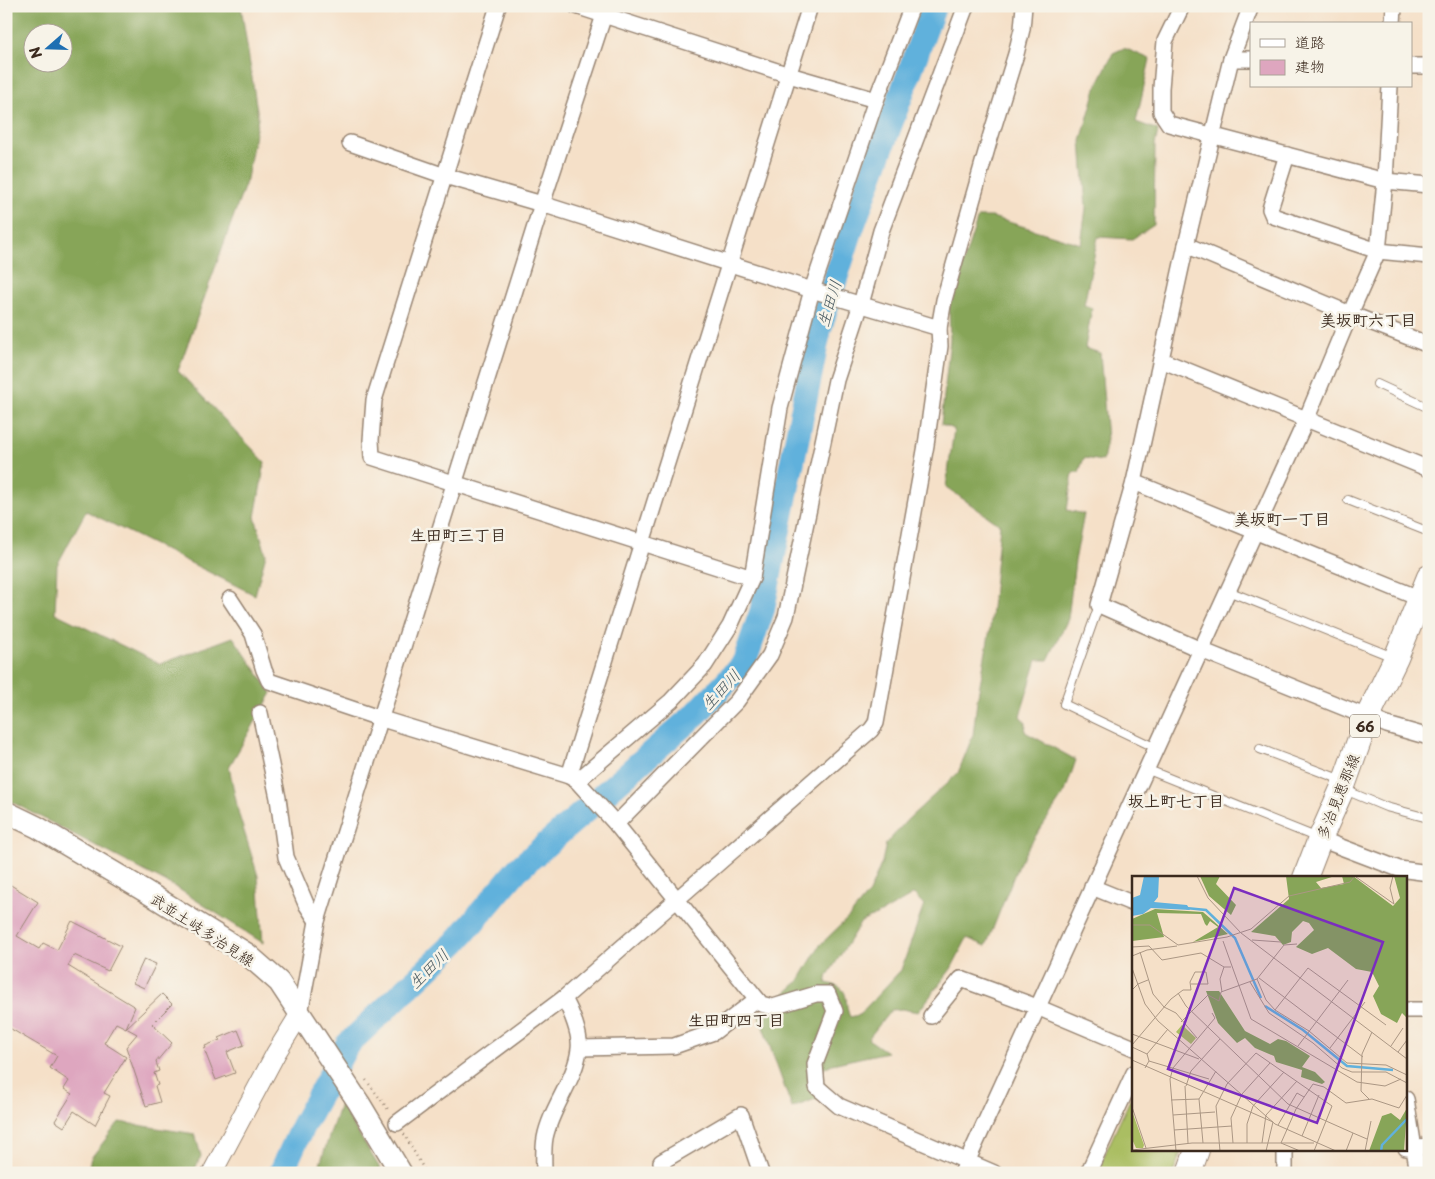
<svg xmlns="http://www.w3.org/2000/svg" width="1435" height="1179" font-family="'Playpen Sans','Klee One',sans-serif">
	<rect width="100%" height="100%" fill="#f7f3e8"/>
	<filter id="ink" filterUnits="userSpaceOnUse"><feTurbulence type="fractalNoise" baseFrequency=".02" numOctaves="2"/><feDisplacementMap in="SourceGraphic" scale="10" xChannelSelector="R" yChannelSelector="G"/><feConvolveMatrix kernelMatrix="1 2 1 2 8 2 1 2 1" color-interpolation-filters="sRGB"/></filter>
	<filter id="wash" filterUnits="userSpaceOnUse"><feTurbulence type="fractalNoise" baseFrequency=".0096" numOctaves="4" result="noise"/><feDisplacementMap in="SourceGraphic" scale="20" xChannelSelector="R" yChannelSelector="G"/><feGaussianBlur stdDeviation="1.12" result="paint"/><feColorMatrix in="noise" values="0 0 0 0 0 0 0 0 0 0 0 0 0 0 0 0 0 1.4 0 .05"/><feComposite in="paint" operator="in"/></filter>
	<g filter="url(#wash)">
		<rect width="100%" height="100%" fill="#f5e0c8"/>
		<polygon fill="#aabe62" stroke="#727440" points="1134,1091 1134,1150 1182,1150 1173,1173 1096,1173"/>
		<g fill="#87a558" stroke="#61683b" fill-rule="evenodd">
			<path d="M 6,6 L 241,6 L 258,117 L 247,179 L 178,371 L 265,462 L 255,517 L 266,554 L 255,595 L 86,511 L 57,565 L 55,613 L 160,664 L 233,637 L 272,693 L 229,767 L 239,815 L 258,876 L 263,943 L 177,888 L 6,799 ZM 32,32 L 62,32 L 62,62 L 32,62 Z"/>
			<path d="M 1124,48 L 1150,59 L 1136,122 L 1158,130 L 1155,145 L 1154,225 L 1132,239 L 1098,237 L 1084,305 L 1092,308 L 1085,348 L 1100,353 L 1107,439 L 1103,461 L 1084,458 L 1079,472 L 1073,472 L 1067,510 L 1084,514 L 1075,561 L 1068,619 L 1048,660 L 1037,660 L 1020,716 L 1026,723 L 1025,732 L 1076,760 L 1065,792 L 1029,846 L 1017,868 L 986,946 L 967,938 L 951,969 L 918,1012 L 902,1009 L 891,1010 L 868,1039 L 887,1052 L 832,1064 L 819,1071 L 824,1084 L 831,1093 L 792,1108 L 759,1016 L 798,982 L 820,945 L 849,917 L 869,893 L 882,862 L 886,844 L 907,820 L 958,773 L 973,735 L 977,701 L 990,629 L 1000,525 L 946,487 L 954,429 L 941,424 L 950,339 L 949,307 L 978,217 L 992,217 L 1081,244 L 1086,208 L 1081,141 L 1097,85 L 1113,53 ZM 914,894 L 924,905 L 901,970 L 859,1015 L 850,1017 C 842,1000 854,988 826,983 L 828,975 L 861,922 L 885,911 Z"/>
			<polygon points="340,1104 383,1173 317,1173"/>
			<polygon points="119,1122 195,1134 201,1156 193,1173 87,1173 91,1158"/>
		</g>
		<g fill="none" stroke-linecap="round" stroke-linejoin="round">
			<polyline stroke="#61b1dc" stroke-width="25" points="281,1173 303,1125 347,1045 456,942 517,870 697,713 744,663 762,611 819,330 850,233 934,6"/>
		</g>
		<g id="blocks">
			<g fill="#dea6bf">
				<polygon points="6,882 38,902 17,936 39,949 43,943 57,950 72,921 121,946 108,971 74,955 68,966 135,1007 126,1028 116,1023 104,1043 126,1057 104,1093 110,1096 95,1125 74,1111 64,1127 55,1121 72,1094 64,1089 69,1081 50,1068 57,1056 6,1026"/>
				<polygon points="144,959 156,964 144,988 133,983"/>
				<polygon points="162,994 172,1004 152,1024 172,1043 156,1062 159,1071 154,1073 158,1085 155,1086 160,1102 146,1106 126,1047 137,1034 126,1028"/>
				<polygon points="238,1030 244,1045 227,1052 235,1073 216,1080 204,1049 206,1048 205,1046 220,1040 219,1038"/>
			</g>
		</g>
	</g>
	<g filter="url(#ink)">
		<use href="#blocks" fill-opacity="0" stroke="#988573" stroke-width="1"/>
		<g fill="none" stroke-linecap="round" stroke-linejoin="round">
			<g stroke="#988573" stroke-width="10">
				<g id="service">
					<polyline points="1377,384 1429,408"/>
					<polyline points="1348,500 1429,532"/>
					<polyline points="1228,591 1393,657"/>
					<polyline points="1099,605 1064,704 1156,748"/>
					<polyline points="1260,749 1342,780"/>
					<polyline points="1146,769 1318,838"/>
					<polyline points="1345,790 1386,807 1428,818"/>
				</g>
			</g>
			<g stroke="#988573" stroke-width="18">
				<g id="minor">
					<polyline points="498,6 374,400 371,440 372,457 752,578"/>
					<polyline points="576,6 789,75 876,100"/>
					<polyline points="1182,6 1165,41 1161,88 1161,112 1169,124 1385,181 1429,185"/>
					<polyline points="1251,6 1231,59 1186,245 1134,482 1099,605 1201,650 1387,725 1429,737"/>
					<polyline points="1393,24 1394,6"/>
					<polyline points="1231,59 1251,59"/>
					<polyline points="1411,66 1429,66"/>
					<polyline points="350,143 445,176 542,204 812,290 939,328"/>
					<polyline points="1287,155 1270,209 1273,216 1378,251 1429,256"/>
					<polyline points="1186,245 1350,314 1429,345"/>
					<polyline points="1161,360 1429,469"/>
					<polyline points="1134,482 1421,599 1427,599"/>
					<polyline points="230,599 253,634 264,670 269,681 382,719 569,776 577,781 616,824 761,1004 773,1007 816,994 828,994 835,1011 815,1064 817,1087 839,1106 994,1173"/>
					<polyline points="260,713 278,798 286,857 306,904 317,921"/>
					<polyline points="569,776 810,6"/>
					<polyline points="577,781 671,701 705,665 730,626 752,578 780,408 812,290 876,100 912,6"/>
					<polyline points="616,824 737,701 770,655 786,617 836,380 861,304 881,231 966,6"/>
					<polyline points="1320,839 1399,869 1429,873"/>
					<polyline points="1092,887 1134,904"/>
					<polyline points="1406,1010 1429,1010"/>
					<polyline points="300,1014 317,921 542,204 607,6"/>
					<polyline points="931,1016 961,979 1037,1007 1134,1048"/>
					<polyline points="580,1048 674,1046 714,1032 757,999"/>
					<polyline points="1406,1099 1418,1173"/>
					<polyline points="397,1123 564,998 871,730 876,723 926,445 940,346 939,328 944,300 990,138 1016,54 1022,29 1024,6"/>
					<polyline points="1406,1148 1429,1146"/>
					<path d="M 544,1173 C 544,1162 543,1149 545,1138 C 551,1107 576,1079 579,1049 C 581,1035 571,1011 564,998"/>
					<polyline points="665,1173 661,1162 741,1115 761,1173"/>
					<polyline points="962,1173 1306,420 1350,314 1378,251 1385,181 1390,86"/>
					<polyline points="1088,1173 1134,1073"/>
					<polyline points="1285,1173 1285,1150"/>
				</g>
			</g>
			<g stroke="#988573" stroke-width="21">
				<polyline id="tertiary" points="212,1173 276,1053 300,1014"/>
			</g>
			<g stroke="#988573" stroke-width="24">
				<polyline id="secondary" points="6,812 37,827 145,891 247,954 279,982 359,1103 401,1173"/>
			</g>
			<g stroke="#988573" stroke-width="26">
				<g id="primary">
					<polyline points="1305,878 1320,839 1342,789 1368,716 1396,658 1429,577"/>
					<polyline points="1189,1173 1197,1150"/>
				</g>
			</g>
			<g stroke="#988573" stroke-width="2.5" stroke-dasharray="1 4" stroke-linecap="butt">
				<polyline points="366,1080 390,1112"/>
				<polyline points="404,1134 426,1173"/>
			</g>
			<use href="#service" stroke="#fff" stroke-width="8"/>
			<use href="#minor" stroke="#fff" stroke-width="15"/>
			<use href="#tertiary" stroke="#fff" stroke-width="19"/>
			<use href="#secondary" stroke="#fff" stroke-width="21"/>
			<use href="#primary" stroke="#fff" stroke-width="24"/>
		</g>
	</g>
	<g text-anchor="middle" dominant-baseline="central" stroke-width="5" stroke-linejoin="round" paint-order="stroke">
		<rect fill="#f7f3e8" stroke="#73665b" stroke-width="1" x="1350" y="714.5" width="30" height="23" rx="4"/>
		<g font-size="14" font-weight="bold" fill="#3b2a1e">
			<text x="1365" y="726">66</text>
		</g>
		<g font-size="15" fill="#3b2a1e" stroke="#f7f3e8">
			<text transform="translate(1337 796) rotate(-68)">多治見恵那線</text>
			<text transform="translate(203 929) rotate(33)">武並土岐多治見線</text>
		</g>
		<g font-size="16" font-style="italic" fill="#485960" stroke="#f7f3e8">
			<text transform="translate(828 303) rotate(-73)">生田川</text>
			<text transform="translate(720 689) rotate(-47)">生田川</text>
			<text transform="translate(428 968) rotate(-44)">生田川</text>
		</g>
		<g font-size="16" font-weight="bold" fill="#3b2a1e" stroke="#f7f3e8">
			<text x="1368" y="319">美坂町六丁目</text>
			<text x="1282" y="518">美坂町一丁目</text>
			<text x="458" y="534">生田町三丁目</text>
			<text x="1176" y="800">坂上町七丁目</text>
			<text x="736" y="1019">生田町四丁目</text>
		</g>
	</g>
	<g transform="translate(1132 876)">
		<rect width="275" height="275" fill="#f5e0c8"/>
		<path d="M 50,149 L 64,162 L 59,168 L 44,156 ZM 0,235 L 12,269 L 11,272 L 4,272 L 0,263 Z" fill="#aabe62"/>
		<path d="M 68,0 L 88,0 L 84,8 L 104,29 L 99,39 L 77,20 ZM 154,0 L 203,0 L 184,6 L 189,12 L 212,8 L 210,0 L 221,0 L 261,30 L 268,22 L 262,0 L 275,0 L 275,142 L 270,137 L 265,147 L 249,138 L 241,120 L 247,110 L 240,96 L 224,93 L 196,72 L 180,78 L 164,71 L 182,54 L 177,47 L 171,45 L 160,56 L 159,66 L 151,69 L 143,60 L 119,56 L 157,23 ZM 23,33 L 71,36 L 96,58 L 61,66 L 86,51 L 78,45 L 75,50 L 73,48 L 69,38 L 25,37 L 32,61 L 0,65 L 0,43 ZM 74,115 L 87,115 L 113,155 L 138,168 L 146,163 L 154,165 L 178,180 L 170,191 L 183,196 L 193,206 L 190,208 L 169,201 L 170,194 L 144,186 L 142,180 L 123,172 L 113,162 L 105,167 L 86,147 ZM 275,232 L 272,275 L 237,275 L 250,240 L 259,237 L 268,244 Z" fill="#87a558"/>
		<path d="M 12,0 L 27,0 L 26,21 L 22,26 L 55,29 L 58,34 L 19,32 L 11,38 L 0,40 L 0,22 L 8,19 Z" fill="#61b1dc"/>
		<path fill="none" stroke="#61b1dc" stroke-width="2.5" d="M 54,32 L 74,34 L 103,62 L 129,122M 133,130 L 171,154 L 215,190 L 261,194M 249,275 L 250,269 L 275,243"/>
		<path fill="none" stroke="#ab9784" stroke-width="1" d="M 65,0 L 76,22 L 109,57 L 275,183M 224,1 L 262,28 L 258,12 L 261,0M 0,49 L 18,49 L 46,69 L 95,61 L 119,53 L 157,20 L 218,6 L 223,0M 120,64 L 149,66M 91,65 L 119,143 L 225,206 L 253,210 L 269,203M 0,71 L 17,70 L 30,84 L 69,77 L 92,91 L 99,91M 8,76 L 21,118 L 32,131 L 44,137 L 65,162M 0,80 L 15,74 L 45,70M 0,92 L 13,128 L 26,145 L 143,248 L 204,275M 127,102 L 231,181M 125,103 L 134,124 L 143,134 L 177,155 L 215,187 L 254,189 L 275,199M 118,106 L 137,137 L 181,167 L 210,192 L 220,196 L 254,196 L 275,207M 0,114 L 6,108 L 16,104M 90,116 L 88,103 L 92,91M 46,117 L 54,130 L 156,228 L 221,257 L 214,275M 143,134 L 176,92 L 254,149M 49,146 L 76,119 L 87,125 L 89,116 L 125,103 L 152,69 L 165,68M 0,158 L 67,183M 0,169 L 39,123 L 51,114 L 59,114 L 58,106 L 63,96 L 74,96 L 76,108 L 59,108M 166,170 L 216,104M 259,170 L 271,152M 0,171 L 15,178M 198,172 L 233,126M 266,176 L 275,164M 0,184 L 141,246 L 134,275M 17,185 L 15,178 L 36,153M 13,192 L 17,185 L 77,203M 53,210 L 56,267M 54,210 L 59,195 L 88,163M 237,223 L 229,215 L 230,178 L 240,156M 39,224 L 67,223M 0,231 L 14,272M 41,239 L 83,236M 146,249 L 165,217 L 172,221M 42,254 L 100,250M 221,257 L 235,263M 170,260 L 187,219M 71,267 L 67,223 L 84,195M 101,267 L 99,242 L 110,218 L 138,187M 115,267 L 115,248 L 121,230 L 152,196M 130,267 L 134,239 L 165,205M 0,274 L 60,267 L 182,267M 44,275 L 38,203 L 41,192 L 83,142 L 80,137M 88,275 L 84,230 L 95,208 L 124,177 L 200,230 L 182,275M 168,275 L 149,267 L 164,233 L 181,208 L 192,211 L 214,227 L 240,223 L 267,232 L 275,219M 233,275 L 239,245"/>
		<path fill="#7b2cbf" fill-opacity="0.15" stroke="#7b2cbf" stroke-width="2.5" d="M 102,12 L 251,66 L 185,247 L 36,193 Z"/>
		<rect width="275" height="275" fill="none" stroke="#3b2a1e" stroke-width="2.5"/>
	</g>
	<rect width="1435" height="1179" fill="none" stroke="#f7f3e8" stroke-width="25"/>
	<rect x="1250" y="22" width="162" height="65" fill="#f7f3e8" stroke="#aca397"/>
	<rect x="1260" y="39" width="25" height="8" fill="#ffffff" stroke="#aca397"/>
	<text x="1295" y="48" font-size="15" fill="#3b2a1e">道路</text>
	<rect x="1260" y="60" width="25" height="15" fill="#dea6bf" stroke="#aca397"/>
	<text x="1295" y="72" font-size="15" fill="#3b2a1e">建物</text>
	<g transform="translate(48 48) rotate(250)"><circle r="24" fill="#f7f3e8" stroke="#aca397"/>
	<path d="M0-4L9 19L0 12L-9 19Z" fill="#1f6fb2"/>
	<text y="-8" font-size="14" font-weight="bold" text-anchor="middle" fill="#3b2a1e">N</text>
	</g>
</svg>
